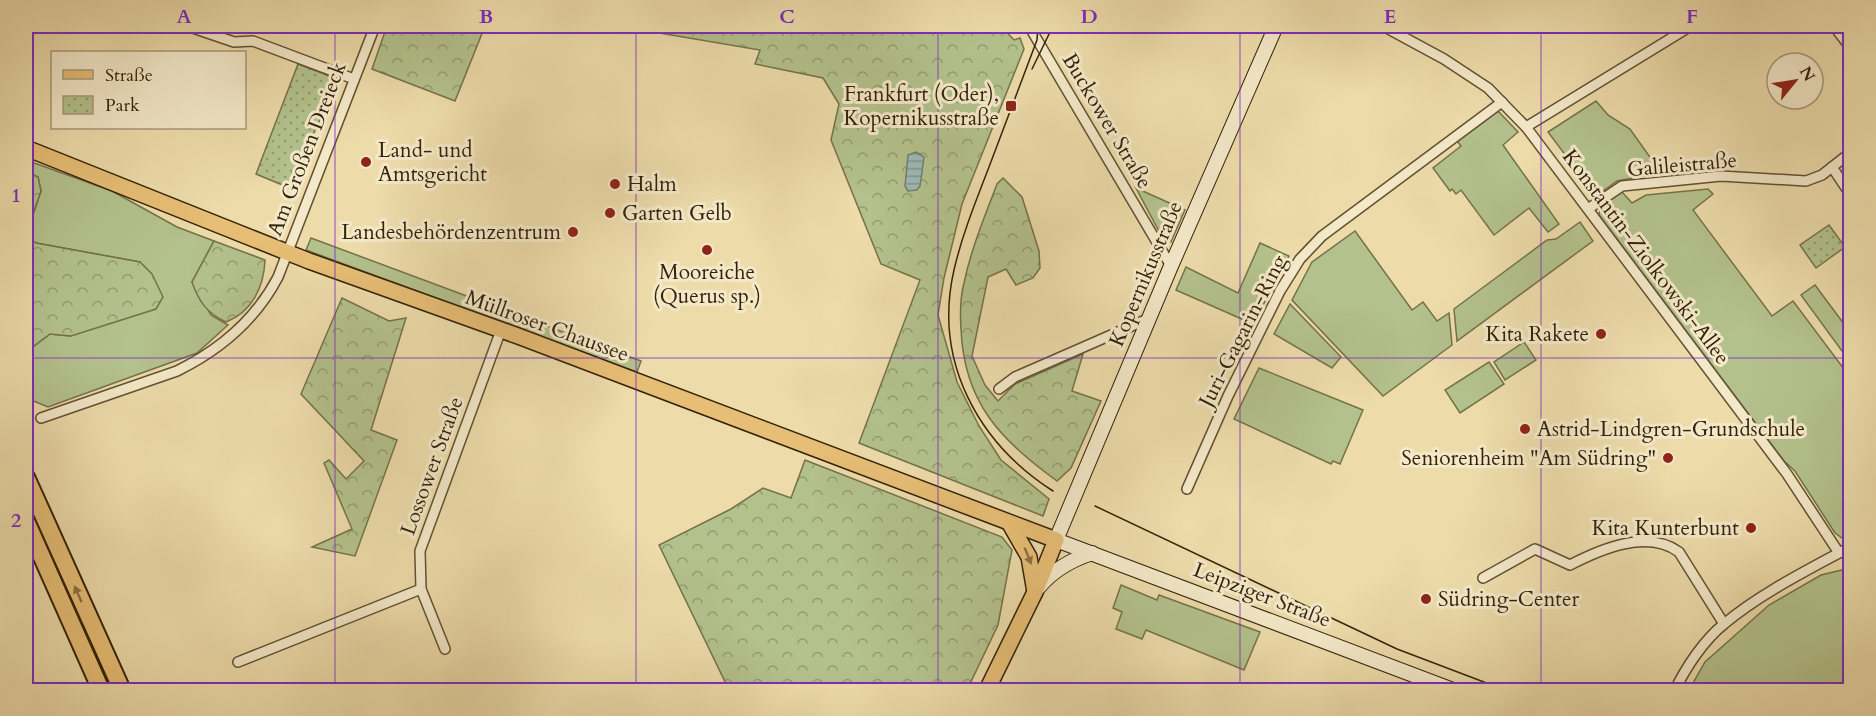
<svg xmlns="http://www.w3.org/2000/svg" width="1876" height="716" font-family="Cardo,serif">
	<defs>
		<pattern id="forest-crowns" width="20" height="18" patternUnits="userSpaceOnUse" patternTransform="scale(1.5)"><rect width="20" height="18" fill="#b3c18c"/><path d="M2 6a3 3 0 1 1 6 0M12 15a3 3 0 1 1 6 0" fill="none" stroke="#929c71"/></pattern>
		<pattern id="park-dots" width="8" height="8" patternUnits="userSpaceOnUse" patternTransform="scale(1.5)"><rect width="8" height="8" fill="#b3c18c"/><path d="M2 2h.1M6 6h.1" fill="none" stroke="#929c71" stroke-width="1.8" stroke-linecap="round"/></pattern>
		<pattern id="water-rules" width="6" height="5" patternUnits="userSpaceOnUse" patternTransform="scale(1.5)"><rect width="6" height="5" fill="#9db9b3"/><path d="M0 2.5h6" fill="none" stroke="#819690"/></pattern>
	</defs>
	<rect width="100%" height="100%" fill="#eddbaa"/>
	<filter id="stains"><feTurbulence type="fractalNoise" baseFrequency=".00333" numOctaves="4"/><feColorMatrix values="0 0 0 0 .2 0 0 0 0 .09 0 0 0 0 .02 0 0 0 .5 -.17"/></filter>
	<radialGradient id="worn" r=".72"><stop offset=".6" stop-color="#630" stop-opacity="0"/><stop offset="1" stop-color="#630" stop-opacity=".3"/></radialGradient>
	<g fill="#b3c18c" stroke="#74724a" stroke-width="1.5">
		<polygon points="1596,101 1608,115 1630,129 1657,167 1643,169 1644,176 1617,181 1596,196 1548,132"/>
		<polygon points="1495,112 1499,112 1518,132 1503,145 1559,224 1548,232 1529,208 1494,235 1461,190 1456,194 1452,189 1450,191 1433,168 1461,146 1457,141"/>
		<polygon points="26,160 112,191 177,227 214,241 192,282 211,315 228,325 197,353 48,407 26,398 26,352 50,334 71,336 140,262 36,243 26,236 41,191 38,177 26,172"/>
		<polygon points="1136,188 1185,210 1171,242 1162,237"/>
		<path d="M 1708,189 L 1713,194 L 1693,210 L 1772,316 L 1793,301 L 1850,377 L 1850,538 L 1842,538 L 1835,533 L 1795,471 L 1784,461 L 1599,215 C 1600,203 1611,194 1622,192 L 1632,203 L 1646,195 Z"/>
		<polygon points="1580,222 1593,241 1457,341 1454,309 1547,240 1556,239"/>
		<polygon points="1355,231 1412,310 1423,302 1437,321 1449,313 1452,345 1383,396 1292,300 1312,262"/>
		<polygon points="311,238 641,361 637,372 306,250"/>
		<polygon points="1260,243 1289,256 1253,324 1176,290 1186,267 1238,293"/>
		<polygon points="1815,285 1850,332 1850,362 1801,295"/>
		<polygon points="1290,304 1341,357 1332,368 1274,334"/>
		<polygon points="1524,342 1536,360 1505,380 1494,362"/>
		<polygon points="1489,362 1504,384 1460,413 1445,390"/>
		<polygon points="1259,368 1363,410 1340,464 1333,461 1331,464 1234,419"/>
		<polygon points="1850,568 1850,690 1689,690 1705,662 1769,605 1821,575"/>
		<polygon points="1121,585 1157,600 1159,595 1260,632 1244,670 1146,630 1142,639 1116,629 1122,612 1113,608"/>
	</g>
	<g fill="url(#forest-crowns)" stroke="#74724a" stroke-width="1.5">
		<polygon points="387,26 485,26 455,101 372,69"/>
		<polygon points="618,26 1001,26 1014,40 1020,38 1024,49 962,204 944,278 938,315 957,382 979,426 1001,460 1049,499 1043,516 859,443 920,280 881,264 831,140 839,104 823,78 755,64 760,50"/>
		<polygon points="26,172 38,177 41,191 26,234"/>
		<path d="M 1003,178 L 1022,197 L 1039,251 L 1040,268 L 1033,278 L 1016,285 L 1006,269 L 988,277 L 972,356 L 985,385 L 998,401 L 1015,384 L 1083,354 L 1072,391 L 1101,401 L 1071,468 L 1057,481 C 1000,439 964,403 961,329 C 960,314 960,298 964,283 C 971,249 985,216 997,184 Z"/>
		<polygon points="26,236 36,243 140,262 152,274 163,297 156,309 71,336 50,334 26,352"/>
		<path d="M 214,241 L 265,260 C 264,287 252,312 226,322 C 207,313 199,302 192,282 Z"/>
		<polygon points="342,298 389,321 406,318 371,430 397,440 355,556 312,547 352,529 324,463 329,460 346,479 364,461 301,394"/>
		<polygon points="805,460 1002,537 1012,550 998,625 967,690 729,690 659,545 731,509 763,488 791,498"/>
	</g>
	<g fill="url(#park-dots)" stroke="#74724a" stroke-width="1.5">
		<polygon points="298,64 340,80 334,97 317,125 292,189 256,174"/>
		<polygon points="1829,225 1845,247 1816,268 1800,245"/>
	</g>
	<polygon fill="url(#water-rules)" stroke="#737d6f" stroke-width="1.5" points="916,152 924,157 920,186 917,190 908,191 905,186 908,155"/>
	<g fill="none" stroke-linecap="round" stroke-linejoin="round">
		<g stroke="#625031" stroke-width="12">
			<g id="street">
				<polyline points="187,26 234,42 253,41 354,79"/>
				<polyline points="1029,26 1171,266"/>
				<polyline points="1383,26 1444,59 1488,88 1526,127 1787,474 1839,553"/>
				<polyline points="1834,26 1850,47"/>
				<polyline points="1840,34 1850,26"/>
				<polyline points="1526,127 1691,26"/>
				<polyline points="1832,167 1850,194"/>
				<polyline points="1588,209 1622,186 1721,176 1806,181 1822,175 1850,153"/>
				<polyline points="999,389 1015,377 1150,318"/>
				<path d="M 41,418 L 177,371 C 220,350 256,319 278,277 L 375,26"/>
				<polyline points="1187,489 1228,396 1280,291 1300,259 1322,236 1502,102"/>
				<path d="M 1483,578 L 1535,549 L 1570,565 C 1601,549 1647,529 1679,552 L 1724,624"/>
				<polyline points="445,649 421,589 420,551 501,330"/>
				<polyline points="238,662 421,589"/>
				<path d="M 1675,690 C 1686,667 1704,640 1724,624 C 1761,593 1808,570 1850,547"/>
			</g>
		</g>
		<g stroke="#342209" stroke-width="16">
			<g id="secondary">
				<polyline points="1276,26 1171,266 1056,540 1453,690"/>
				<path d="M 1039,587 C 1053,570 1071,560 1092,553"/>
			</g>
		</g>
		<g stroke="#342209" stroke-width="18">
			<g id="primary">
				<polyline points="26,148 309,261 518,336 1056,540 1035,592 987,690"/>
				<polyline points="1010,524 1029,557 1035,592"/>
			</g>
		</g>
		<g stroke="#342209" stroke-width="20">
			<g id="highway">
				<polyline points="26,477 122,690"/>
				<polyline points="26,521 101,690"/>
			</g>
		</g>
		<use href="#street" stroke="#f3e8c8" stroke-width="9"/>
		<use href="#secondary" stroke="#f3e8c8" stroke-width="14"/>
		<use href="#primary" stroke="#e6be75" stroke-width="15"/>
		<use href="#highway" stroke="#e6be75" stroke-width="16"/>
		<g stroke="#342209" stroke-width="1.5">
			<path d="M 1038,26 L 1037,40 C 1021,82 1005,125 989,167 C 976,201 962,235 954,270 C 933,361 978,443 1053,491"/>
			<polyline points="1032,69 1053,26"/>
			<polyline points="1095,506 1397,649 1505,690"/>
		</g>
	</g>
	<defs><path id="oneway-solid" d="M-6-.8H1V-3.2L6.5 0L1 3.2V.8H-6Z" transform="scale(1.5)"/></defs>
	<g fill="#8d703f">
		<use href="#oneway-solid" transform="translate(1028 556) rotate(68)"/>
		<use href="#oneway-solid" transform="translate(78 594) rotate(-114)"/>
	</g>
	<path fill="none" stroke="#7b2cbf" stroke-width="1.5" stroke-opacity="0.55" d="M 335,26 L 335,690M 636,26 L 636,690M 938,26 L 938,690M 1240,26 L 1240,690M 1541,26 L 1541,690M 26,358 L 1850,358"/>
	<g fill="#8f2418" stroke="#f3e8c8" stroke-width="2">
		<rect x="1005" y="100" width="12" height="12" rx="3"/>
		<circle cx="366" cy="162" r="6"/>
		<circle cx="615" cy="184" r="6"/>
		<circle cx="610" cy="213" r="6"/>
		<circle cx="573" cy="232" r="6"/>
		<circle cx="707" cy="250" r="6"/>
		<circle cx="1601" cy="334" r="6"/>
		<circle cx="1525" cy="429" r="6"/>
		<circle cx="1668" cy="458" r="6"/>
		<circle cx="1751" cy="528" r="6"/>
		<circle cx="1426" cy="599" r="6"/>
	</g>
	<g text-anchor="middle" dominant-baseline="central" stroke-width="6" stroke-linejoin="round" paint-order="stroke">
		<g font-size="21" fill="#342209" stroke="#f3e8c8" text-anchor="end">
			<text x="999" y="94">Frankfurt (Oder),<tspan x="999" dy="24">Kopernikusstraße</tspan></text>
			<text x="378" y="150" text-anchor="start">Land- und<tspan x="378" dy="24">Amtsgericht</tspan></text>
			<text x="627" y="184" text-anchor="start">Halm</text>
			<text x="622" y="213" text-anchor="start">Garten Gelb</text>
			<text x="561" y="232">Landesbehördenzentrum</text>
			<text x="707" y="272" text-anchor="middle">Mooreiche<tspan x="707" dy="24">(Querus sp.)</tspan></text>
			<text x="1589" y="334">Kita Rakete</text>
			<text x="1537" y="429" text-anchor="start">Astrid-Lindgren-Grundschule</text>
			<text x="1656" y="458">Seniorenheim "Am Südring"</text>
			<text x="1739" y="528">Kita Kunterbunt</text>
			<text x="1438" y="599" text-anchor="start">Südring-Center</text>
		</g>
		<g font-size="21" fill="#342209" stroke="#f3e8c8">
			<text transform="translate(1107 121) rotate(59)">Buckower Straße</text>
			<text transform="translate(307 149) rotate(-69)">Am Großen Dreieck</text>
			<text transform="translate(1682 165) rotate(-5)">Galileistraße</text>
			<text transform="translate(1646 257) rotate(53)">Konstantin-Ziolkowski-Allee</text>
			<text transform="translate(1146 274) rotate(-67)">Kopernikusstraße</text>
			<text transform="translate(547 326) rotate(20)">Müllroser Chaussee</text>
			<text transform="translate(1243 331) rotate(-63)">Juri-Gagarin-Ring</text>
			<text transform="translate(432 466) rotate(-70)">Lossower Straße</text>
			<text transform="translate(1262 595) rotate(21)">Leipziger Straße</text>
		</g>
	</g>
	<rect width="1876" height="716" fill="none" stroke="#eddbaa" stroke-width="66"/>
	<rect x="51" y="51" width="195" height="78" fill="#f3e8c8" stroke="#a7997c" stroke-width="1.5"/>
	<rect x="63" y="70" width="30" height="9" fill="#e6be75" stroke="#a7997c" stroke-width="1.5"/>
	<text x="105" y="81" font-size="18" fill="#342209">Straße</text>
	<rect x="63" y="96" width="30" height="18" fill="url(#park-dots)" stroke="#a7997c" stroke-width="1.5"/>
	<text x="105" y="111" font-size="18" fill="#342209">Park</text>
	<g transform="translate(1795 81) rotate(60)"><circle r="28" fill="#f3e8c8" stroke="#a7997c" stroke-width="1.5"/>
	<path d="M0-4.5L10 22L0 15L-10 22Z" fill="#8f2418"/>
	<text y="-9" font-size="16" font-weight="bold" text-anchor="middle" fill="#342209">N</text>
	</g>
	<rect x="33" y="33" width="1810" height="650" fill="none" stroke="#7b2cbf" stroke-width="2"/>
	<g font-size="20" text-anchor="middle" font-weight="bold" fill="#7b2cbf">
		<text x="184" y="23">A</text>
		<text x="486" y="23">B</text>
		<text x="787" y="23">C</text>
		<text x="1089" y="23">D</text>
		<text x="1390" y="23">E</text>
		<text x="1692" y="23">F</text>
		<text x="16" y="202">1</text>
		<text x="16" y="527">2</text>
	</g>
	<rect width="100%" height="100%" filter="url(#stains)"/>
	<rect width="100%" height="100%" fill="url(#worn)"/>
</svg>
